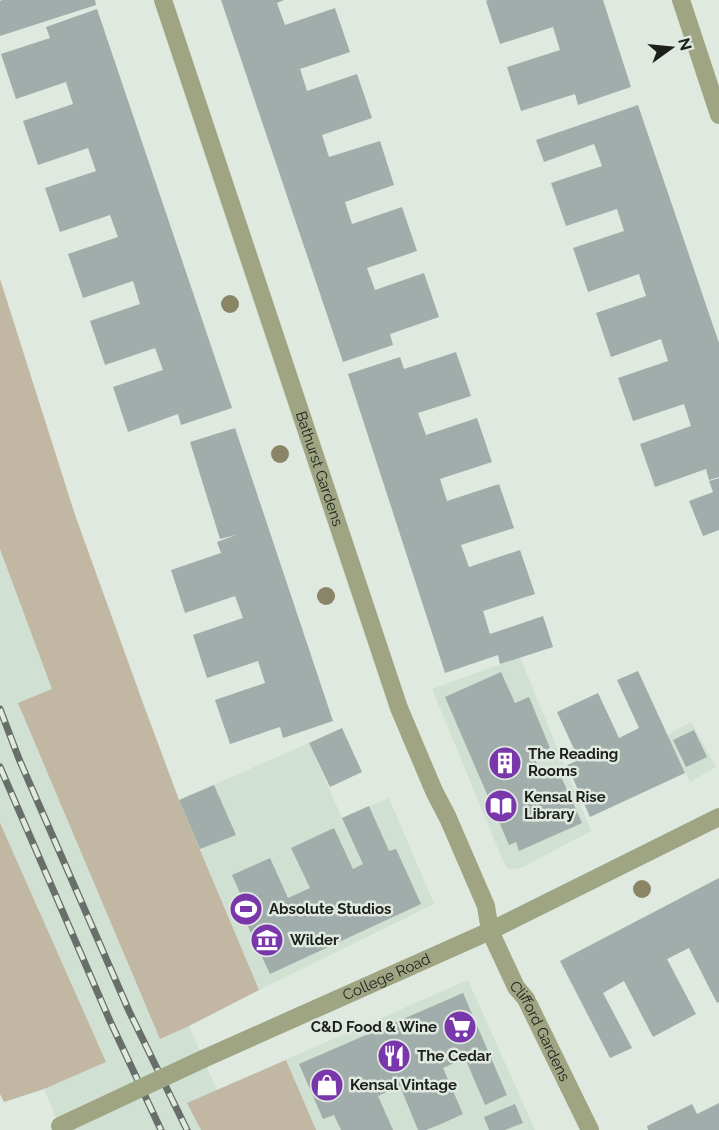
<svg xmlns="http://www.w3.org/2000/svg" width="719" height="1130" font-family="Raleway,sans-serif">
	<rect width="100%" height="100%" fill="#dfe9e0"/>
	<g fill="#d0e0d2">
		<polygon points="0,279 75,515 179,800 309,743 342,818 389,798 434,904 259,990 189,1026 217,1090 468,980 535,1130 61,1130 44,1089 4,1102 0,1094"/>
		<polygon points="520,657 591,831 523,867 515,869 507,868 501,856 432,689"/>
		<polygon points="691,722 716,767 690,782 667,735"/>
	</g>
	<g fill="#c2b7a2">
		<polygon points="0,279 75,515 145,709 179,800 259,990 189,1026 160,1039 18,703 52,689 0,549"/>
		<polygon points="0,823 106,1062 44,1089 4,1102 0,1094"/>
		<polygon points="286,1060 316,1130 201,1130 187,1103"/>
	</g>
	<g fill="#a0adaa">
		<polygon points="2,0 95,0 96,5 0,36 0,1"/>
		<polygon points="221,0 284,0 277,3 285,25 335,8 350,52 300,69 307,91 357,74 372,118 322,135 329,157 380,141 394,185 345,202 352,224 402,207 417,251 367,268 375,290 424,273 439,317 390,334 393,345 343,362"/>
		<polygon points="488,0 603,0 631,87 578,105 575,94 521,111 507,67 560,50 553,27 500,44 486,1"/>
		<polygon points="97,9 232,408 181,425 178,414 128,432 113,387 163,370 155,348 105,365 90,321 140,304 133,281 83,298 68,254 118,237 110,215 60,232 45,188 96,171 88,148 38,165 23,121 73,104 66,82 16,99 1,54 50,38 46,27"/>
		<polygon points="638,105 719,343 719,477 709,480 706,469 655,487 640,444 691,426 684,404 633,421 618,378 668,361 661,339 611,357 596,313 646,296 639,274 588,292 573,248 624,231 617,209 566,226 551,183 602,166 594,144 544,162 536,140"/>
		<polygon points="456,352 471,396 418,413 426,435 477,418 492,462 440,479 447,501 499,484 514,528 461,545 469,567 520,550 535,594 483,611 490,634 543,616 553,647 500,664 498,655 445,673 348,374 400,357 404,369"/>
		<polygon points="235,428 333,721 283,738 280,727 230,744 215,700 265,683 258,661 207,678 193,635 243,618 235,596 185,613 171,570 221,553 217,542 236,535 220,539 190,442"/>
		<polygon points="719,478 719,530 703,536 689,501 713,492 709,481"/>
		<polygon points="638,671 685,773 590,817 567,765 579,760 557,712 598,693 619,738 639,728 617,680"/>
		<polygon points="501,672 515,703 529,697 550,748 533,755 544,779 559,772 582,823 519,851 516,842 509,845 445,697"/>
		<polygon points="342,728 362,772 330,787 309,743"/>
		<polygon points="694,730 707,757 686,767 673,740"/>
		<polygon points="214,785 236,835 200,849 179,800"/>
		<polygon points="369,806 389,851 396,849 421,904 270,974 244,918 250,915 232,875 270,858 288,898 310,888 291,848 334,828 353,869 363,864 342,818"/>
		<polygon points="719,878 719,1002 717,1003 689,948 667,959 696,1014 653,1037 624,981 603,993 632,1048 610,1058 560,961"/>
		<polygon points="463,993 507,1095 485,1105 465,1058 443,1068 463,1114 441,1124 426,1130 418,1130 400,1086 378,1096 393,1130 341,1130 334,1115 323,1119 299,1064"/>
		<polygon points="719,1103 719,1130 648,1130 647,1126 692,1104 697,1114"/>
		<polygon points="515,1104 523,1123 505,1130 489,1130 484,1117"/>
	</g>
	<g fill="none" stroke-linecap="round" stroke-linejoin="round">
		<g stroke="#9fa582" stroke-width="18">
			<path id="s1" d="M 163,0 L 399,708 L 434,791 L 448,818 L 486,906 L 490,931 L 516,987 L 526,999 L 590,1130"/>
			<polyline points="681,0 719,115"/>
			<path id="s2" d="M 203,1059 L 490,931 L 719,817"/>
		</g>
		<g stroke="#686e69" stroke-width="7">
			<g id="rail">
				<polyline points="0,709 19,759 129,1011 187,1130"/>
				<polyline points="0,767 110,1021 161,1130"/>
			</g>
		</g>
		<use href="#rail" stroke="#dfe9e0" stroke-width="4.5" stroke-dasharray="14" stroke-linecap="butt"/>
		<polyline stroke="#9fa582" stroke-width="18" points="60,1126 203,1059"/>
	</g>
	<g fill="#8b8568">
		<circle cx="230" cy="304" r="9"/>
		<circle cx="280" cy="454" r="9"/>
		<circle cx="326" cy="596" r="9"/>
		<circle cx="642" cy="889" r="9"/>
	</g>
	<defs>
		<g id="building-disc" transform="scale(1.725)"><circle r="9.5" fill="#7937ab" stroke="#dfe9e0"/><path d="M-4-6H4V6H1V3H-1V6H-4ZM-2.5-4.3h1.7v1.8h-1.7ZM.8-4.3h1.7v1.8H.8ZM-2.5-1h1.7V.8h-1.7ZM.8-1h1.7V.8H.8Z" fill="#fff"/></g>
		<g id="library-disc" transform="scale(1.725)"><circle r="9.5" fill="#7937ab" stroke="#dfe9e0"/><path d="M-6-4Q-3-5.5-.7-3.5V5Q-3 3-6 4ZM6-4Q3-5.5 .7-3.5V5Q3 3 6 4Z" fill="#fff"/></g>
		<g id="stadium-disc" transform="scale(1.725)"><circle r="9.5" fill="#7937ab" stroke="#dfe9e0"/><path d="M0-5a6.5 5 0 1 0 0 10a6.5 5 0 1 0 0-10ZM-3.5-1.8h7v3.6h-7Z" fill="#fff"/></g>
		<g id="museum-disc" transform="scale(1.725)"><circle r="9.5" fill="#7937ab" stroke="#dfe9e0"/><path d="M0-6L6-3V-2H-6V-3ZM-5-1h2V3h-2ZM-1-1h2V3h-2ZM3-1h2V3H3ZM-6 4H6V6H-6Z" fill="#fff"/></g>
		<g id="supermarket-disc" transform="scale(1.725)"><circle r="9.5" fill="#7937ab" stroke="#dfe9e0"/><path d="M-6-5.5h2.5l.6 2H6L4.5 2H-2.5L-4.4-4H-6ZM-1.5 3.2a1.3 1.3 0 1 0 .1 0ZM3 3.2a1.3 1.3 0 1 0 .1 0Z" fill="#fff"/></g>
		<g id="restaurant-disc" transform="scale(1.725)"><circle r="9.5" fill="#7937ab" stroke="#dfe9e0"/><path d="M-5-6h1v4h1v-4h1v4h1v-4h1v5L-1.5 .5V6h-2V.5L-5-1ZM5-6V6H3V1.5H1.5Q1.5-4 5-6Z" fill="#fff"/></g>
		<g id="shop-disc" transform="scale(1.725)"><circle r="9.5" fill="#7937ab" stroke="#dfe9e0"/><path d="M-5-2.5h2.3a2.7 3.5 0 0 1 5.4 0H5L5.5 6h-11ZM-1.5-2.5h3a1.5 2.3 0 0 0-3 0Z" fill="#fff"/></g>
	</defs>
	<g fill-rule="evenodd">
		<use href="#building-disc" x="505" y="763"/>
		<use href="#library-disc" x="501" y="806"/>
		<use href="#stadium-disc" x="246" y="909"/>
		<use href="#museum-disc" x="267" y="940"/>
		<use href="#supermarket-disc" x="460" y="1027"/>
		<use href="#restaurant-disc" x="394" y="1056"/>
		<use href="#shop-disc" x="327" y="1085"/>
	</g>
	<g text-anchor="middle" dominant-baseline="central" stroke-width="5" stroke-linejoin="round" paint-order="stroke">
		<g font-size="15" fill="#1c1f1c" stroke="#dfe9e0">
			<text stroke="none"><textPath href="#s1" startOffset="494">Bathurst Gardens</textPath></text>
			<text stroke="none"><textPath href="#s2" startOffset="201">College Road</textPath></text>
			<text stroke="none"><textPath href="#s1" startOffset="1100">Clifford Gardens</textPath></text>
		</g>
		<g font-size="15" font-weight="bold" fill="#1c1f1c" stroke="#dfe9e0" text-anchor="start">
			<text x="528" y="754">The Reading<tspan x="528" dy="17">Rooms</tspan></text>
			<text x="524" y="797">Kensal Rise<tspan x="524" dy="17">Library</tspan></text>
			<text x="269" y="909">Absolute Studios</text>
			<text x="290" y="940">Wilder</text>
			<text x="437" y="1027" text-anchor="end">C&amp;D Food &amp; Wine</text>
			<text x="417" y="1056">The Cedar</text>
			<text x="350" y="1085">Kensal Vintage</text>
		</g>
	</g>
	<g transform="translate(671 48) rotate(75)" stroke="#dfe9e0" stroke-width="4.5" paint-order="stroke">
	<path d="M0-4.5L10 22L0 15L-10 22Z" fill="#1c1f1c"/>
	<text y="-9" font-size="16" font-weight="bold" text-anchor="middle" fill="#1c1f1c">N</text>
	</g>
</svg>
